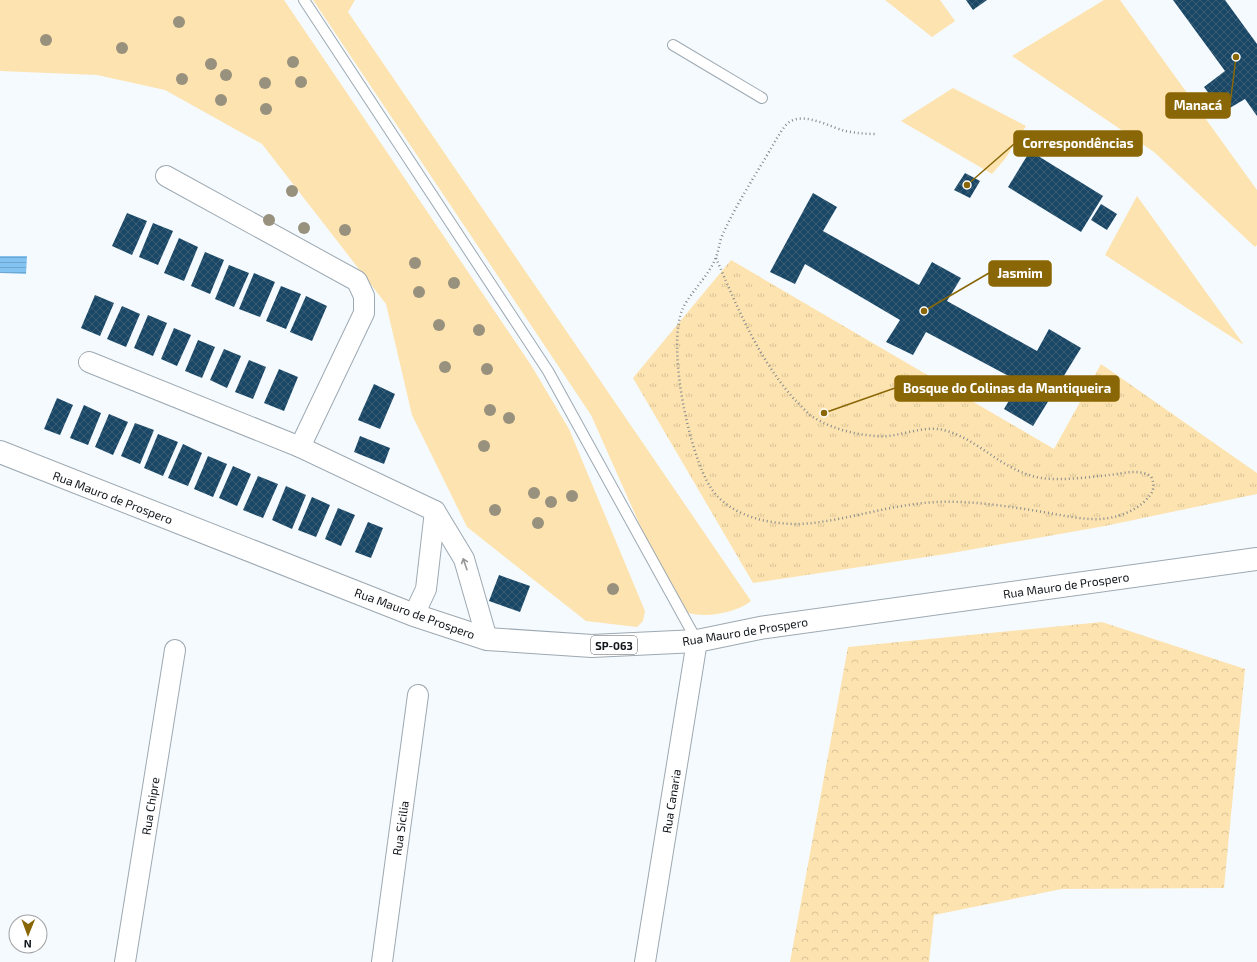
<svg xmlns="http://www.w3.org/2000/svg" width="1257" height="962" font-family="'Exo 2',sans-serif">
	<defs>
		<pattern id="forest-crowns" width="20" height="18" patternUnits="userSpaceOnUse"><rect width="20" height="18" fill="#fde3af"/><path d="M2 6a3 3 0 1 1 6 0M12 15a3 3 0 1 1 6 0" fill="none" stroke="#d8c296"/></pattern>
		<pattern id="park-tufts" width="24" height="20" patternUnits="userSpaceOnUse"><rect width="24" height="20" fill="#fde3af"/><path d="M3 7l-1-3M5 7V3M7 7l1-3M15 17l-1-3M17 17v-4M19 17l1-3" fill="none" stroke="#d8c296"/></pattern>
		<pattern id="water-rules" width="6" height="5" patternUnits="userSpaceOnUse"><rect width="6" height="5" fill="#82c3f2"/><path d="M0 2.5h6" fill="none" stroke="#6fa7cf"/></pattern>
		<pattern id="building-cross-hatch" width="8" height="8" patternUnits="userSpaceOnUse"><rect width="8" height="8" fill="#1a4765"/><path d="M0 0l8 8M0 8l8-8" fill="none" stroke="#3a5e76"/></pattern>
	</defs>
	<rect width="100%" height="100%" fill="#f5fafe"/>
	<g fill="#fde3af">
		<polygon points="0,0 284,0 531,365 569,429 645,611 643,621 637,627 586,621 467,527 412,415 386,304 262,144 165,90 97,75 0,71"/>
		<path d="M 313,0 L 355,0 L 348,12 L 751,601 C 736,613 707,618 688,613 C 683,611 679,607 675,604 L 591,415 Z"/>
		<polygon points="885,0 940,0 955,21 932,37"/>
		<polygon points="1104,0 1120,0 1257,190 1257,245 1255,247 1154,152 1012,56"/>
		<polygon points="953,88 1026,126 1005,159 992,174 901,121"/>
		<polygon points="1137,196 1244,345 1105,255"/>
	</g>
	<polygon fill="url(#forest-crowns)" points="1102,622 1245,669 1224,888 1062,889 934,915 929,962 790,962 848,647"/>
	<polygon fill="url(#park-tufts)" points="731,260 1054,449 1101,364 1257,473 1257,494 1105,526 946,554 753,583 633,378"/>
	<polygon fill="url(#water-rules)" points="0,256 27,256 26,274 0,273"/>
	<g fill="url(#building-cross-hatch)">
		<polygon points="966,0 987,0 973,10"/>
		<polygon points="1173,0 1225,0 1257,44 1257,116 1245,99 1223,112 1204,87 1225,71"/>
		<polygon points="1030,151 1103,196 1081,232 1008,187"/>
		<polygon points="965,173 980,181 970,198 954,190"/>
		<polygon points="813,193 837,207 823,231 919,285 932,262 961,278 947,301 1037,351 1049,329 1081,348 1033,426 1004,409 1020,382 926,332 913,355 886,342 900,320 805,264 795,284 770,272"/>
		<polygon points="1101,204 1117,214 1107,230 1091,220"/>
		<polygon points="127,213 147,221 132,255 112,246"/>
		<polygon points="153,223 173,231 158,265 139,257"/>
		<polygon points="179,238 198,247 184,281 164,273"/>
		<polygon points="205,252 224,260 210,294 191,286"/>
		<polygon points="229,265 249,273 234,307 215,299"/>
		<polygon points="254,273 275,282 260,317 239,309"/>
		<polygon points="281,286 301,294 286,329 266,321"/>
		<polygon points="95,295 114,303 100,336 81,328"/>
		<polygon points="306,296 327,306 312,341 290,332"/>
		<polygon points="122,306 140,314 126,347 107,339"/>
		<polygon points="148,315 167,323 153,356 134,348"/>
		<polygon points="174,328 191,335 177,366 161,359"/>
		<polygon points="198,340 215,347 202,378 185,371"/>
		<polygon points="224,349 241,356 227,388 210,380"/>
		<polygon points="249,360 266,367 253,399 235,392"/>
		<polygon points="279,369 298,377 284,411 264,403"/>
		<polygon points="374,384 395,394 380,429 358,420"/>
		<polygon points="57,398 73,405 60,435 44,429"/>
		<polygon points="84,405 101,413 88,445 70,438"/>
		<polygon points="109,414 128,422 113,455 95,447"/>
		<polygon points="135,423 154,430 140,464 121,456"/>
		<polygon points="158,434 178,442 163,476 144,468"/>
		<polygon points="360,436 390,448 384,464 354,452"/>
		<polygon points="183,444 202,453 188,486 168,478"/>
		<polygon points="208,456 227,464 213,497 194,489"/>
		<polygon points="233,466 251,474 237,506 219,498"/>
		<polygon points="258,476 278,484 263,518 243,510"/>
		<polygon points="286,486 306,495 292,529 272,520"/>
		<polygon points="312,497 330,505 316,537 298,530"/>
		<polygon points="338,508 355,515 341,546 325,539"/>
		<polygon points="368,522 383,528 371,558 355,552"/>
		<polygon points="499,575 530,586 520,612 489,601"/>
	</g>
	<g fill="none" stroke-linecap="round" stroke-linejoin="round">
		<g stroke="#9da9b2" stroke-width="12">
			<g id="lane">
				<polyline points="304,0 548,371 697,641"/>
				<polyline points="673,45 762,98"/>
			</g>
		</g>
		<g stroke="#9da9b2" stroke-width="22">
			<g id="street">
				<polyline points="166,176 357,281 364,296 364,313 300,447"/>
				<polyline points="89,362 300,447 435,511 464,559 487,639"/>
				<polyline points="414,615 426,589 435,511"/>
				<polyline points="125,962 175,650"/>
				<polyline points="382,962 418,695"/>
				<polyline points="645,962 697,641"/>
			</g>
		</g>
		<g stroke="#9da9b2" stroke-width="24">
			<polyline id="primary" points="0,452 414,615 487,639 592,646 697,641 760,628 1257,559"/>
		</g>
		<path stroke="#858a8e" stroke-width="2.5" stroke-dasharray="1 3" stroke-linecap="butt" d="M 716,258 C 737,307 759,360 795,400 C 800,404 805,411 810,415 C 829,428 852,434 875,436 C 899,439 923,423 947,431 C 981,441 1002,471 1041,478 C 1063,481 1088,477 1110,475 C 1125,473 1138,469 1151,476 C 1156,488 1153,493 1144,502 C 1133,512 1116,518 1101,519 C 1084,520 1066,516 1049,513 C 1019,508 989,503 959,502 C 909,499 861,517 813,523 C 779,527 731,519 711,488 C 689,455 666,345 683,308 C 692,290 709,276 716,257 C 719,250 719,243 722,236 C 737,202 759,170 777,138 C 781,132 785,124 791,121 C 807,113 830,127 845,131 C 856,133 865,134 876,134"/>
		<use href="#lane" stroke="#fff" stroke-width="10"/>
		<use href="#street" stroke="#fff" stroke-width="20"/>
		<use href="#primary" stroke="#fff" stroke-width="22"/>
	</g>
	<g fill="#98917d">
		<circle cx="179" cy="22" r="6"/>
		<circle cx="46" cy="40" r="6"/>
		<circle cx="122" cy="48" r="6"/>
		<circle cx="293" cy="62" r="6"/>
		<circle cx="211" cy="64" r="6"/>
		<circle cx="226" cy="75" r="6"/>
		<circle cx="182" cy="79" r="6"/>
		<circle cx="301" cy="82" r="6"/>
		<circle cx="265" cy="83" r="6"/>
		<circle cx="221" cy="100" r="6"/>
		<circle cx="266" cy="109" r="6"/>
		<circle cx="292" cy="191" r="6"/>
		<circle cx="269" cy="220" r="6"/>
		<circle cx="304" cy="228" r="6"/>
		<circle cx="345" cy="230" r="6"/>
		<circle cx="415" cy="263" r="6"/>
		<circle cx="454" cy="283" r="6"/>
		<circle cx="419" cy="292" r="6"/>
		<circle cx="439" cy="325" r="6"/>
		<circle cx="479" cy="330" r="6"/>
		<circle cx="445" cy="367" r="6"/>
		<circle cx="487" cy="369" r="6"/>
		<circle cx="490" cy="410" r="6"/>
		<circle cx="509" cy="418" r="6"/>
		<circle cx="484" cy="446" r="6"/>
		<circle cx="534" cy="493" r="6"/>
		<circle cx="572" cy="496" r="6"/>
		<circle cx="551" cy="502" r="6"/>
		<circle cx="495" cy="510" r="6"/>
		<circle cx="538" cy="523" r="6"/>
		<circle cx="613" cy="589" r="6"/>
	</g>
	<defs><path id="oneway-shaft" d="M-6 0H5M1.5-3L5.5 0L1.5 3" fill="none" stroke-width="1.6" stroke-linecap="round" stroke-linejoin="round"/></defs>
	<use stroke="#949698" href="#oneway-shaft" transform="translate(465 564) rotate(-109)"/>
	<g text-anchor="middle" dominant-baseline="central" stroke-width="4" stroke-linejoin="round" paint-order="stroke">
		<rect fill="#fff" stroke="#585b5e" stroke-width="1" x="591" y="636" width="46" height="18" rx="3"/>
		<g font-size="11" font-weight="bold" fill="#111519">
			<text x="614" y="645">SP-063</text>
		</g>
		<g font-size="12" fill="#111519" stroke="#fff">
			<text transform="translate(113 497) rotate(21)">Rua Mauro de Prospero</text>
			<text transform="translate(1066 585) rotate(-8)">Rua Mauro de Prospero</text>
			<text transform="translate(415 613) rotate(20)">Rua Mauro de Prospero</text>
			<text transform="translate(745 631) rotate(-9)">Rua Mauro de Prospero</text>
			<text transform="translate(671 801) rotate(-81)">Rua Canaria</text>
			<text transform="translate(150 806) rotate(-81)">Rua Chipre</text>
			<text transform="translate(400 828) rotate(-82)">Rua Sicilia</text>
		</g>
	</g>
	<path fill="none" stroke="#8a6706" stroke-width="1.5" d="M1236 57L1230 105M967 185L1014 144M924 311L989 273M824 413L895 388"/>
	<g fill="#8a6706" stroke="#fff" stroke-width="1.5">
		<circle cx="1236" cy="57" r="4"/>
		<circle cx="967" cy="185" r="4"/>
		<circle cx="924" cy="311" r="4"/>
		<circle cx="824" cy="413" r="4"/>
	</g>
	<g fill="#8a6706" stroke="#8a6706" stroke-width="1.5">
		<rect x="1166" y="93" width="64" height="25" rx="4"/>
		<rect x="1014" y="131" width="128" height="25" rx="4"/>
		<rect x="989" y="261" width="62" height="25" rx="4"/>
		<rect x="895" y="376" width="224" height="25" rx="4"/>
	</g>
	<g font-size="13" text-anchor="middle" font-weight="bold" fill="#fff">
		<text x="1198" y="110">Manacá</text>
		<text x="1078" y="148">Correspondências</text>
		<text x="1020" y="278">Jasmim</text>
		<text x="1007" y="393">Bosque do Colinas da Mantiqueira</text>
	</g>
	<g transform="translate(28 934) rotate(181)"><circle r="19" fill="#ffffff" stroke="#a0a1a3"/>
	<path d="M0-3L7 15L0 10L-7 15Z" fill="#8a6706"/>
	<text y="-6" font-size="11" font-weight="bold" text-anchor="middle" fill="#111519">N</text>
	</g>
</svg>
